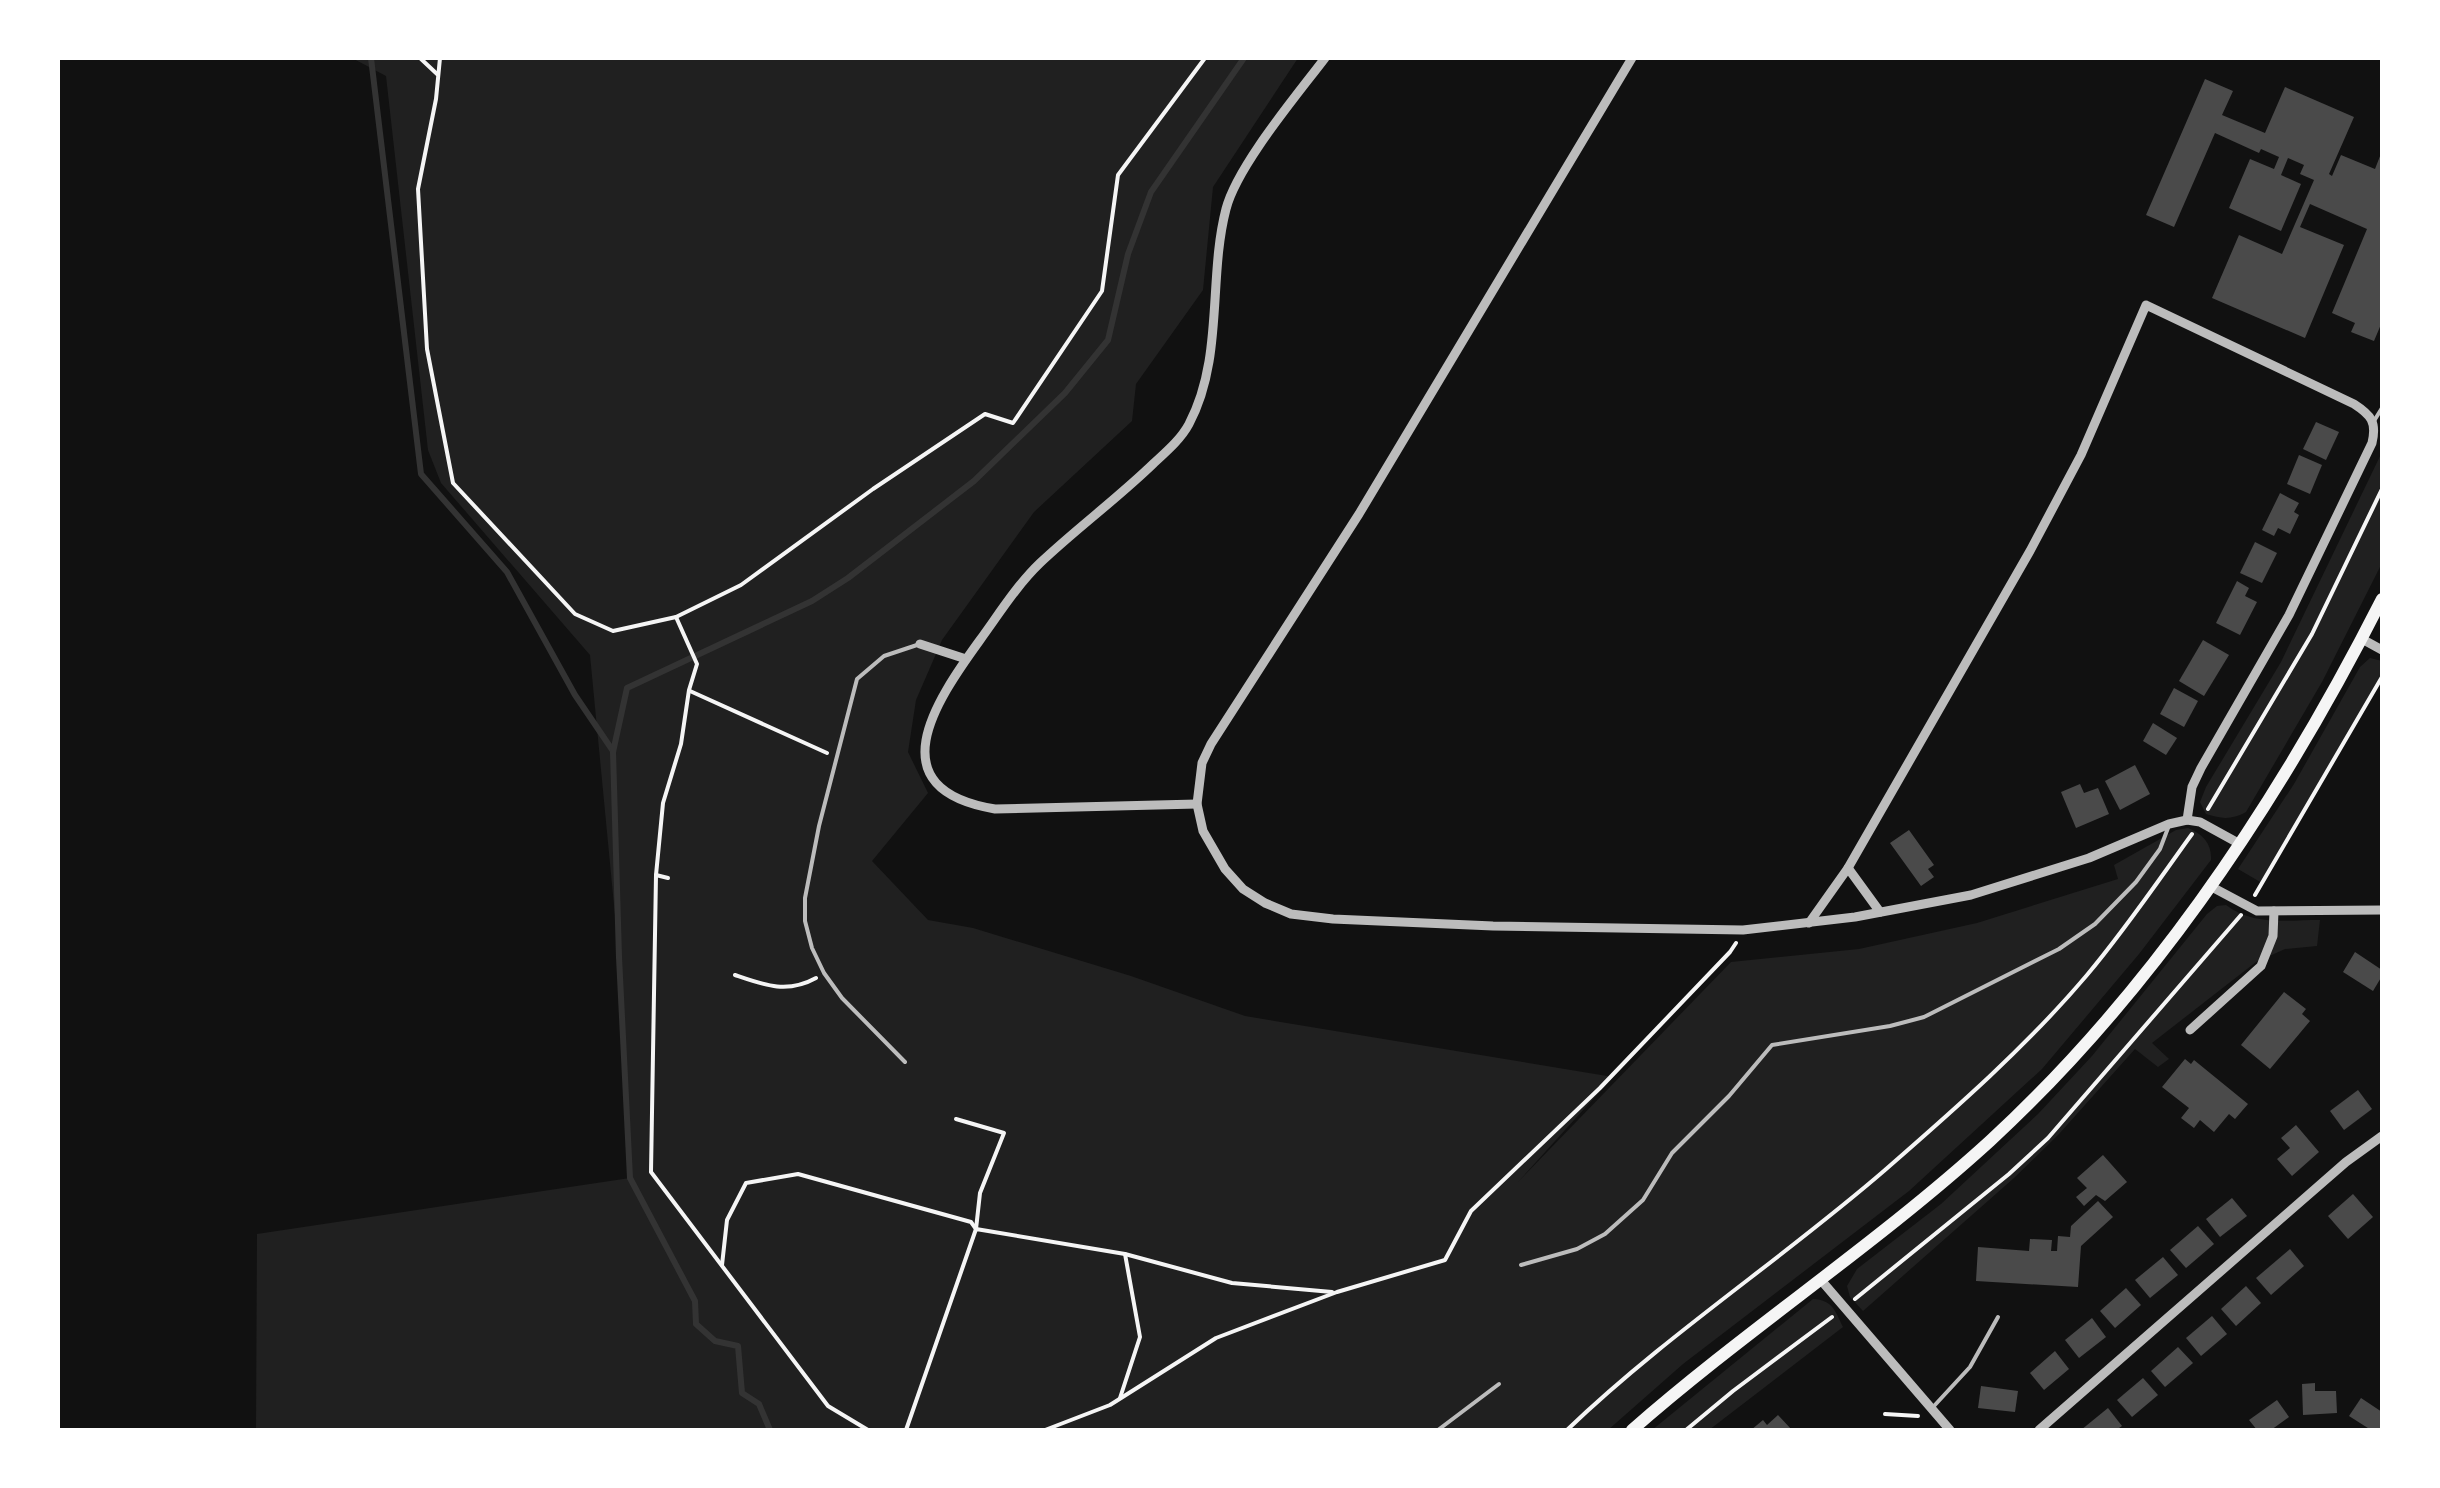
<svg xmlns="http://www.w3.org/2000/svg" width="2440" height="1488" font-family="Cabin,sans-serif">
	<rect width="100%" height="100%" fill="#111"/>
	<g fill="#202020">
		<path d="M 352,58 L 1298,58 L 1213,187 L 1203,290 L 1136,384 L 1132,421 L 1034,512 L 942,640 L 916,700 L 908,752 L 928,793 L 872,861 L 928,920 L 973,928 L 1131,976 L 1245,1016 L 1613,1077 L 1518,1182 L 1731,962 L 1859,949 L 1977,923 L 2118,879 L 2114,865 L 2176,830 L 2188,828 C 2203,834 2212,844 2211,860 L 2139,954 L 2042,1069 L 1909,1191 L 1683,1364 L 1608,1430 L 256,1430 L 257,1234 L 630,1178 L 619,957 L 590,655 L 441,483 L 428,450 L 386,76 Z"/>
		<path d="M 2382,452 L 2382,563 L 2322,682 L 2246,812 C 2231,820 2222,819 2206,814 L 2200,802 L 2206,787 L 2281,662 Z"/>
		<polygon points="2370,658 2382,661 2382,677 2262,883 2238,869 2294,784 2360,667"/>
		<path d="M 2226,905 C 2253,926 2288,920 2320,920 L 2317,946 L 2285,949 L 2256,962 L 2152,1043 L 2169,1059 L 2158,1067 L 2135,1049 L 2059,1134 L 2014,1178 L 1863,1311 L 1850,1297 L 1847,1286 L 1857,1269 L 1941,1204 L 2038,1114 L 2092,1056 L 2207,914 L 2217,906 Z"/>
		<path d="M 1813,1299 C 1832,1300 1835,1310 1843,1327 L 1709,1430 L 1652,1430 Z"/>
	</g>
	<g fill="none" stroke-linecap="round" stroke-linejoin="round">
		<g stroke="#333" stroke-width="6">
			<polyline points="371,58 421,474 507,572 575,695 613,751"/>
			<polyline points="770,1430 759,1404 742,1393 738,1346 715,1341 696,1324 695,1301 630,1178 619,957 613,752 627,688 812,601 848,578 974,481 1065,393 1108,340 1128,254 1151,192 1244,58"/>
		</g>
	</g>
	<g fill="#4a4a4a">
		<polygon points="2205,79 2233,91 2222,115 2265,133 2285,87 2354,117 2329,174 2332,176 2341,155 2375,169 2382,151 2382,322 2374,341 2351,332 2355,323 2332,313 2367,229 2310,204 2300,227 2344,245 2305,338 2212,298 2239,235 2282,254 2314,180 2300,174 2304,165 2288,158 2281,175 2301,184 2281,231 2229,208 2250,159 2274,169 2279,157 2261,149 2259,153 2215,133 2174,227 2146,215"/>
		<polygon points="2316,422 2339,432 2326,460 2303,449"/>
		<polygon points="2299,455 2322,465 2310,494 2287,484"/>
		<polygon points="2280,493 2299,503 2294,512 2299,515 2290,534 2278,528 2274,536 2262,530"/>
		<polygon points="2255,542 2277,553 2262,583 2240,573"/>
		<polygon points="2237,581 2249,588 2245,596 2257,602 2240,635 2216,623"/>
		<polygon points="2203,640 2229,655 2204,696 2179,681"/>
		<polygon points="2174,688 2198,701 2184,727 2160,714"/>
		<polygon points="2153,723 2177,738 2166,755 2143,741"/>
		<polygon points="2135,765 2150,794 2120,810 2105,781"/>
		<polygon points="2080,784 2084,793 2098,788 2109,814 2076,828 2061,792"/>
		<polygon points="1909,830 1934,865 1928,869 1934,877 1921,886 1890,843"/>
		<polygon points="2355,952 2382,970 2382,976 2373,991 2343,972"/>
		<polygon points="2284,992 2306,1009 2302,1014 2310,1021 2270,1069 2241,1045"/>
		<polygon points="2185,1059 2191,1064 2194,1060 2248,1104 2235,1119 2229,1114 2214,1132 2200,1120 2194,1128 2181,1118 2189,1108 2162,1087"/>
		<polygon points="2358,1090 2372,1109 2344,1130 2330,1111"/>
		<polygon points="2296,1125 2319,1152 2292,1176 2277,1159 2290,1148 2281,1138"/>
		<polygon points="2103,1155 2127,1182 2105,1201 2096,1195 2084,1206 2076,1197 2087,1188 2077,1178"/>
		<polygon points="2353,1194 2373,1217 2348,1239 2328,1216"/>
		<polygon points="2232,1198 2247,1216 2220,1237 2206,1219"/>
		<polygon points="2098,1201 2113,1217 2081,1246 2078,1287 1976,1281 1978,1247 2029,1251 2030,1239 2052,1240 2051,1251 2057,1251 2058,1236 2070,1237 2071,1226"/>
		<polygon points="2198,1226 2214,1244 2186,1268 2170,1250"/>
		<polygon points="2290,1249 2304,1266 2271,1295 2256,1278"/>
		<polygon points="2163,1257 2178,1275 2150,1298 2135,1280"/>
		<polygon points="2246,1286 2261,1303 2236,1326 2221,1309"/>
		<polygon points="2126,1288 2141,1305 2115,1328 2100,1311"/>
		<polygon points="2212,1316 2227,1334 2201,1356 2186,1338"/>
		<polygon points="2092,1318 2106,1337 2079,1358 2065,1340"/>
		<polygon points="2178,1347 2193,1363 2165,1387 2151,1371"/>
		<polygon points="2055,1351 2069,1369 2044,1390 2030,1373"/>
		<polygon points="2143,1378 2158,1395 2132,1417 2117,1400"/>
		<polygon points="2315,1383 2315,1391 2336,1391 2337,1413 2303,1415 2302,1384"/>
		<polygon points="1981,1386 2018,1391 2015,1412 1978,1408"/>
		<polygon points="2361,1398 2382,1412 2382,1430 2371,1430 2349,1416"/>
		<polygon points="2277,1400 2289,1417 2271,1430 2257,1430 2249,1420"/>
		<polygon points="2108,1408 2122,1426 2116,1430 2081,1430"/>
		<polygon points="1778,1415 1792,1430 1751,1430 1763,1420 1767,1425"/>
	</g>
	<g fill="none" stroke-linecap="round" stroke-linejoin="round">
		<g stroke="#f5f5f5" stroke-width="4">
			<polyline points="420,58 437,74"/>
			<polyline points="440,58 436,99 418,189 427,349 453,483 575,614 613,631 676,617 741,585 873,489 985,414 1013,423 1102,291 1118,175 1205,58"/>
			<polyline points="676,617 697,664 689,690 681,744 663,803 656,875 651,1172 828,1406 868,1430"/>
			<polyline points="690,691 827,753"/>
			<polyline points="2208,809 2312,634 2382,489"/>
			<polyline points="656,875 668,878"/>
			<polyline points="2255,895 2382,677"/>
			<path d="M 735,975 C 764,985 787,994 816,978"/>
			<polyline points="956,1119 1004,1133 980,1193 976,1229"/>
			<polyline points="722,1265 727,1220 746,1183 798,1174 971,1222 976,1229"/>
			<polyline points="1855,1299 2009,1174 2048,1138 2241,915"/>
			<polyline points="1120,1398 1140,1337 1125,1254"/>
			<polyline points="1885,1414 1918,1416"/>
			<polyline points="906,1430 976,1229 1125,1254 1232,1283 1332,1292"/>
			<polyline points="1045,1430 1110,1405 1216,1338 1337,1292 1445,1260 1471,1211 1600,1088 1730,952 1736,943"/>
			<path d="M 1567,1430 C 1666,1335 1781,1260 1885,1170 C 1955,1109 2027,1046 2087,975 C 2125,930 2158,881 2192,834"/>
			<polyline points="1686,1430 1733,1391 1832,1317"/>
		</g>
		<g stroke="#bcbcbc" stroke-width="4">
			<polyline points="2374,421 2382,408"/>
			<polyline points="905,1062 842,998 824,973 812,948 805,921 805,898 819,826 857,679 884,656 917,645"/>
			<polyline points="1521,1265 1577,1249 1605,1234 1643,1200 1672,1153 1729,1096 1772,1045 1890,1026 1924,1017 2059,949 2095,924 2136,882 2160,849 2168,828"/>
			<polyline points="1934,1406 1970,1367 1998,1317"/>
			<polyline points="1438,1430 1499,1384"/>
		</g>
		<g stroke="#bcbcbc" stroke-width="9">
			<polyline points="1632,58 1359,514 1211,744 1202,763 1197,804 1203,831 1225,869 1243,889 1265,903 1291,914 1333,919 1493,926 1743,930 1855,917 1971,895 2089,858 2169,824 2187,820 2200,822 2240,844"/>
			<polyline points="2362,639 2382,650"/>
			<polyline points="920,644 966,659"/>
			<path d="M 1197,804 L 995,809 C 876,789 935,702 980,640 C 999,614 1017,585 1040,563 C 1077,528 1118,498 1154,463 C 1167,451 1181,439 1189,424 C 1224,358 1208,278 1226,209 C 1237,166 1297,95 1325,58"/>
			<polyline points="1848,868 1880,912"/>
			<polyline points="2210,886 2257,911 2382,910"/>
			<path d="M 1809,923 L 1848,868 L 2030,551 L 2081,455 L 2146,305 L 2354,404 C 2371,415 2377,422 2372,443 L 2289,615 L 2201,768 L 2192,787 L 2187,820"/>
			<polyline points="2190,1030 2261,966 2273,936 2274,911"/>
			<polyline points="1820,1279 1950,1430"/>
			<polyline points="2039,1430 2346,1162 2382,1136"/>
		</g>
		<path stroke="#f5f5f5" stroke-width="12" d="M 1632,1430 C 1747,1329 1877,1244 1990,1141 C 2155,989 2281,798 2382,599"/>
	</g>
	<rect width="2440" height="1488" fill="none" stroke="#ffffff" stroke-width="120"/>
</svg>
